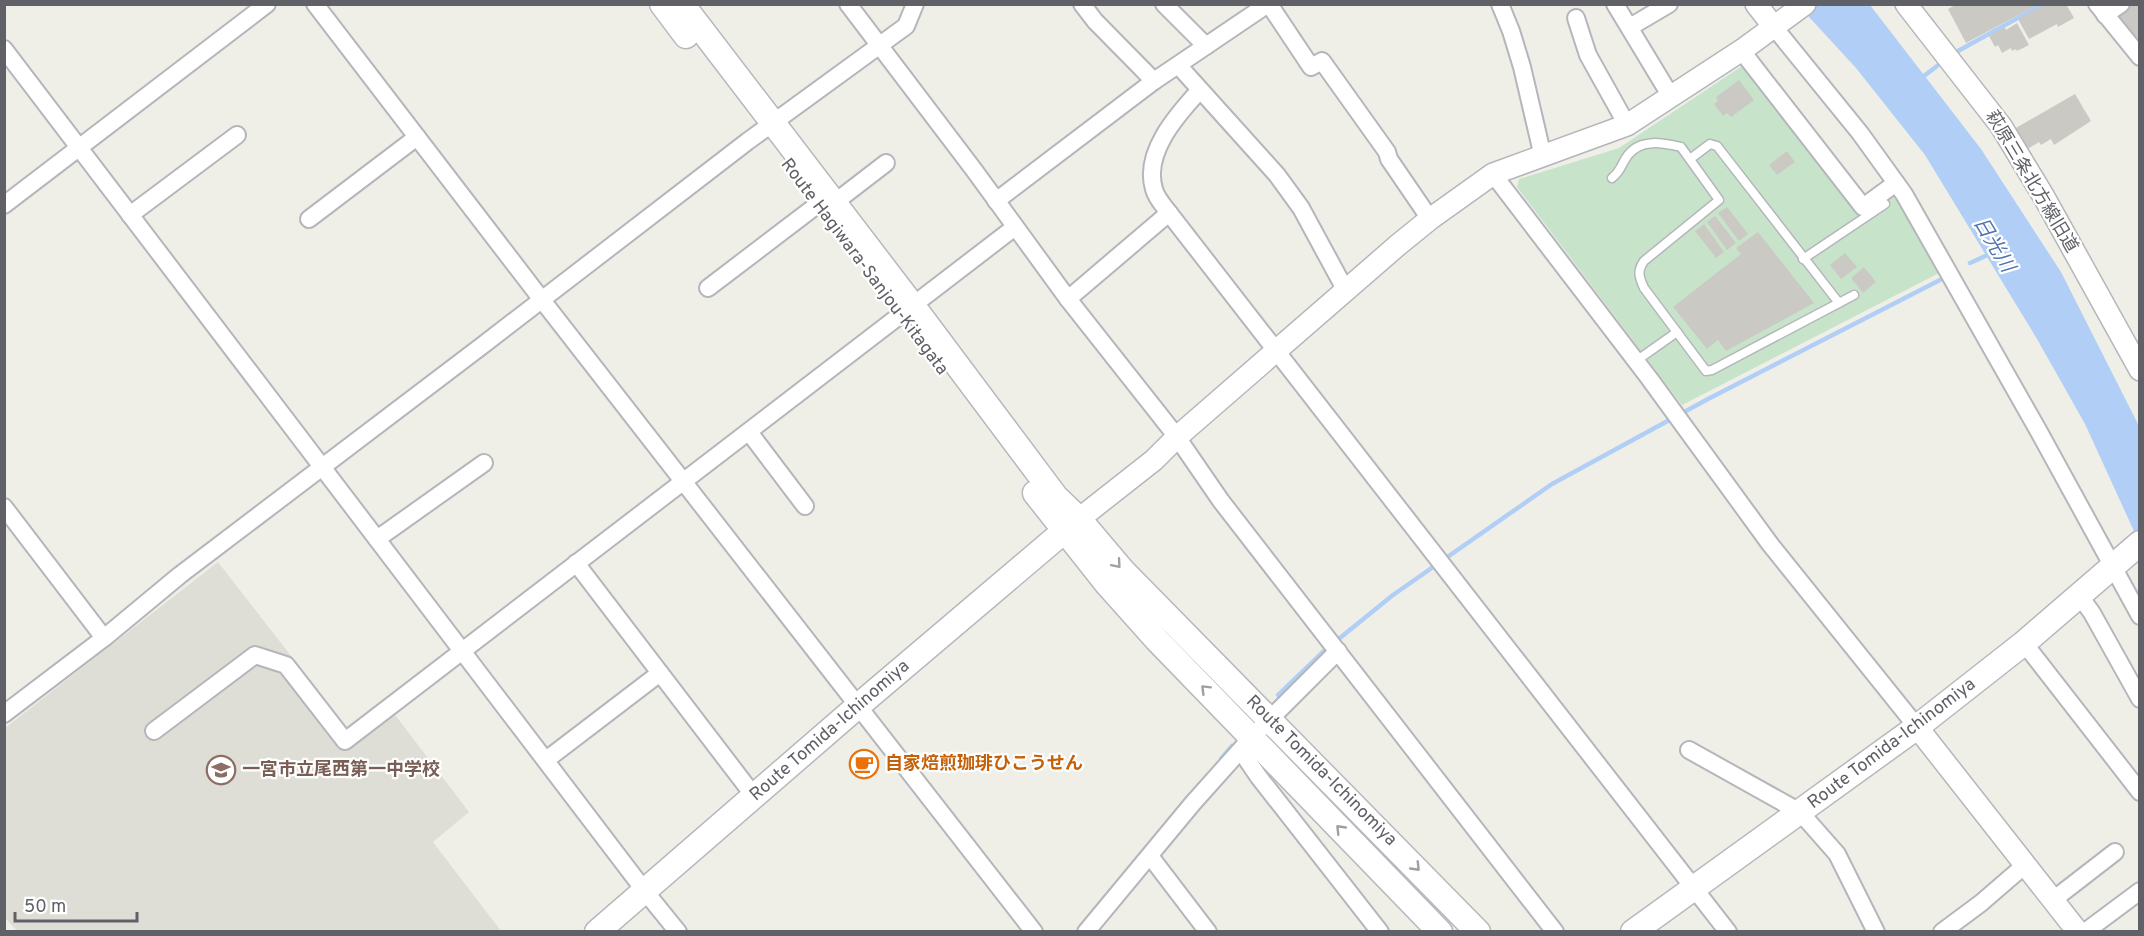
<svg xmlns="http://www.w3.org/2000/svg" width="2144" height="936" font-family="Overpass,'Noto Sans JP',sans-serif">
	<rect width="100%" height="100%" fill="#efefe8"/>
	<polygon fill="#dfded6" points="218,562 347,728 383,699 469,812 433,842 501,931 18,932 5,918 5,728"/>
	<polygon fill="#c7e4cb" points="1745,64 1860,212 1890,190 1941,272 1682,405 1517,187 1519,179 1619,148"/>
	<polygon fill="#b1cff6" points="1798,5 1870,5 1981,149 2061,272 2139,426 2139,542 2085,424 2037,339 1925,155 1856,68"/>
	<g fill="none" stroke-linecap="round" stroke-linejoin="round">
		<g stroke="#b1cff6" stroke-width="4.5">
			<polyline points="1958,51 2043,4"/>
			<polyline points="1920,79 1937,66"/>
			<polyline points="1970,263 1992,253"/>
			<polyline points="1335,642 1393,595 1552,484 1708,399 1940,280"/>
			<polyline points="1278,695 1328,647"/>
			<polyline points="1221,759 1232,746"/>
		</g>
	</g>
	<g fill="#cbc9c4">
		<polygon points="1957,4 2039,4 1966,43 1948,9"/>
		<polygon points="2046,4 2066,4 2074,18 2058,27 2057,24 2029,39 2018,19"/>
		<polygon points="2129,4 2140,4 2140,36 2135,39 2117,13"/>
		<polygon points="2017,23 2029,45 2017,51 2016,49 2012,51 2011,48 2002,53 1998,45 1995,47 1989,36 2005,27 2006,30"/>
		<polygon points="1739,80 1754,100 1731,117 1727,113 1723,116 1714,104 1718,101 1716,97"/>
		<polygon points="2075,94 2091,121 2054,145 2051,139 2041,145 2039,142 2026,150 2014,129"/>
		<polygon points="1787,151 1795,162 1777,175 1769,165"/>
		<polygon points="1727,207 1748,234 1739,241 1718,213"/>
		<polygon points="1715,216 1736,243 1727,250 1707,222"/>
		<polygon points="1704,224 1724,252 1716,258 1695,231"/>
		<polygon points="1758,232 1814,303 1726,351 1718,340 1707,349 1673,307 1741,254 1736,248"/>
		<polygon points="1845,253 1857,267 1841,279 1830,265"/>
		<polygon points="1864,267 1876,282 1863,293 1851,278"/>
	</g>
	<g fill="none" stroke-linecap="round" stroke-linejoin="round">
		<g stroke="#b5b6bb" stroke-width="11">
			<g id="service">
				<polyline points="1690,159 1710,144 1717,146 1839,303"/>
				<path d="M 1612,178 C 1622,170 1621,164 1628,155 C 1641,138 1663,143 1681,147 L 1719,200 L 1644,261 C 1637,271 1639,277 1644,288 L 1706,371 L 1712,370 L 1854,295"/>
				<polyline points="1803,259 1885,204"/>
				<polyline points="1636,361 1677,332"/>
			</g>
		</g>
		<g stroke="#b5b6bb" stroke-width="20">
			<g id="minor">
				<polyline points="315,4 542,300 1034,932"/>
				<polyline points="848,4 974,170 1068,299 1177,437 1221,501 1555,932"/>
				<polyline points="1082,4 1095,21 1154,81"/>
				<polyline points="1164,4 1206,46"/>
				<polyline points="1269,4 1311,67 1322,61 1387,152 1389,159 1430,219"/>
				<polyline points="1500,4 1511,31 1522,67 1543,157"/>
				<polyline points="1615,4 1670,95"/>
				<polyline points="2097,4 2140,57"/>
				<polyline points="2105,15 2121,4"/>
				<polyline points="1576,18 1588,55 1627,125"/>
				<polyline points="1630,27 1669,4"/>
				<polyline points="1774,27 1860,133 1904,194 2038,430 2140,616"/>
				<polyline points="4,49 644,890 678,932"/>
				<polyline points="1741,50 1863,207 1896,183"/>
				<polyline points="1178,65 1277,175 1301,208 1346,291"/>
				<path d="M 1199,91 C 1177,115 1143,153 1154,189 C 1156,198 1164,206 1169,213 L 1728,932"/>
				<polyline points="1493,174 1649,378 1770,544 1917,727"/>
				<polyline points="996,201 1154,81 1268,4"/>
				<polyline points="834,203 886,163"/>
				<polyline points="4,205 267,4"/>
				<polyline points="130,215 237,135"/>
				<polyline points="309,219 417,137"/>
				<polyline points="708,288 817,205"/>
				<polyline points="1068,299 1169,213"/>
				<polyline points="749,432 805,506"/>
				<polyline points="4,507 104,638"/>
				<polyline points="377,539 484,463"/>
				<polyline points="576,563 754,796"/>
				<polyline points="2079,595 2092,613 2140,699"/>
				<polyline points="2024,643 2140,792"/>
				<polyline points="4,714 104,638 180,575 483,345 748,141 906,26 915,4"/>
				<polyline points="154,731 255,655 286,665 345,741 1015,227"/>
				<polyline points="1689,750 1800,812 1837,854 1876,932"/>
				<polyline points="1241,751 1258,776 1380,932"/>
				<polyline points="546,760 660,673"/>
				<polyline points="1150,856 1208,932"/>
				<polyline points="2053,900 2115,852"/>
				<polyline points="1086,932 1193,803 1252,737 1338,651"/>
				<polyline points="1942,932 1981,903 2025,865"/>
				<polyline points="2085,932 2140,891"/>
			</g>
		</g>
		<g stroke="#b5b6bb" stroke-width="24">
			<g id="tertiary">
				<polyline points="1756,4 1774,27"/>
				<polyline points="1906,4 2001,126 2044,197 2140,370"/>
				<polyline points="1079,519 1154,460 1177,437 1398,245 1430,219 1493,174 1627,125 1745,48 1805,4"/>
				<polyline points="1917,727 2078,932"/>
			</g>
		</g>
		<g stroke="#b6b8bd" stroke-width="27">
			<g id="secondary">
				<polyline points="662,4 686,36"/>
				<polyline points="682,4 913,306 1056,497 1079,519 1123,571 1478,932"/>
				<polyline points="1035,493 1107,584 1157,640 1440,932"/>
				<polyline points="597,932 858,706 1076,521"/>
				<polyline points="1633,932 1917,727 2024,643 2140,543"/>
			</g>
		</g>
		<use href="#service" stroke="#fff" stroke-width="8"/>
		<use href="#minor" stroke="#fff" stroke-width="16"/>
		<use href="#tertiary" stroke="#fff" stroke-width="21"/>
		<use href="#secondary" stroke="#fff" stroke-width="24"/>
	</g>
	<defs><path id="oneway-chevron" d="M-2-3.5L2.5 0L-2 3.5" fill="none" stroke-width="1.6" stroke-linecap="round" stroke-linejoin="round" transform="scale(1.5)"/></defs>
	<g stroke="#9fa0a3">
		<use href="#oneway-chevron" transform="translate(1117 564) rotate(49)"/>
		<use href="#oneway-chevron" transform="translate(1205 689) rotate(-135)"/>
		<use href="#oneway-chevron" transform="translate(1340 829) rotate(-134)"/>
		<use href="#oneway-chevron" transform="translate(1416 867) rotate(46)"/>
	</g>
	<defs>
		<g id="cafe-ring" transform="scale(1.5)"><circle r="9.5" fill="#fff" stroke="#e8710a" stroke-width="1.5"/><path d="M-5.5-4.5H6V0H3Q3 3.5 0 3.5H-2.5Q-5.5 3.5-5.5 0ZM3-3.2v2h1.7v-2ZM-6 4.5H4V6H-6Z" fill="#e8710a"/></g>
		<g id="school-ring" transform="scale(1.5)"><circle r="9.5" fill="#fff" stroke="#8d6e63" stroke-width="1.5"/><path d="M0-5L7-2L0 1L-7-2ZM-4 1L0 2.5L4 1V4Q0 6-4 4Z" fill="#8d6e63"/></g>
	</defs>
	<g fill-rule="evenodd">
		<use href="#cafe-ring" x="864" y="764"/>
		<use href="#school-ring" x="221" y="770"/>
	</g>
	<g text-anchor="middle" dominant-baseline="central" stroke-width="4.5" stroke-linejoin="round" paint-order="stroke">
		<g font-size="18" fill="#5f6166" stroke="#fff">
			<text transform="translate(2031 182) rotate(59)">萩原三条北方線旧道</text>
			<text transform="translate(864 267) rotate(53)">Route Hagiwara-Sanjou-Kitagata</text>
			<text transform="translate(830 731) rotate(-41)">Route Tomida-Ichinomiya</text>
			<text transform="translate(1892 744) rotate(-37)">Route Tomida-Ichinomiya</text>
			<text transform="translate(1321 771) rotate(45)">Route Tomida-Ichinomiya</text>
		</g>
		<g font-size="18" font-weight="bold" fill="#c56008" stroke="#fff" text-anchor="start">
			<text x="885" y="764">自家焙煎珈琲ひこうせん</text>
		</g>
		<g font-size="18" font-weight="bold" fill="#785e54" stroke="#fff" text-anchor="start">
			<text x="242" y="770">一宮市立尾西第一中学校</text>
		</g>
		<g font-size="20" font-style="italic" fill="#5274b0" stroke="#fff">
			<text transform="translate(1993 245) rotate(59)">日光川</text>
		</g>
	</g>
	<rect width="2144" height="936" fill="none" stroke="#5f6166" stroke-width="12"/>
	<path d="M15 912v9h122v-9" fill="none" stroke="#5f6166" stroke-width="3"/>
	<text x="24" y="912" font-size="18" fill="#5f6166" stroke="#ffffff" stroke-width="4.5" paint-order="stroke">50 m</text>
</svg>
